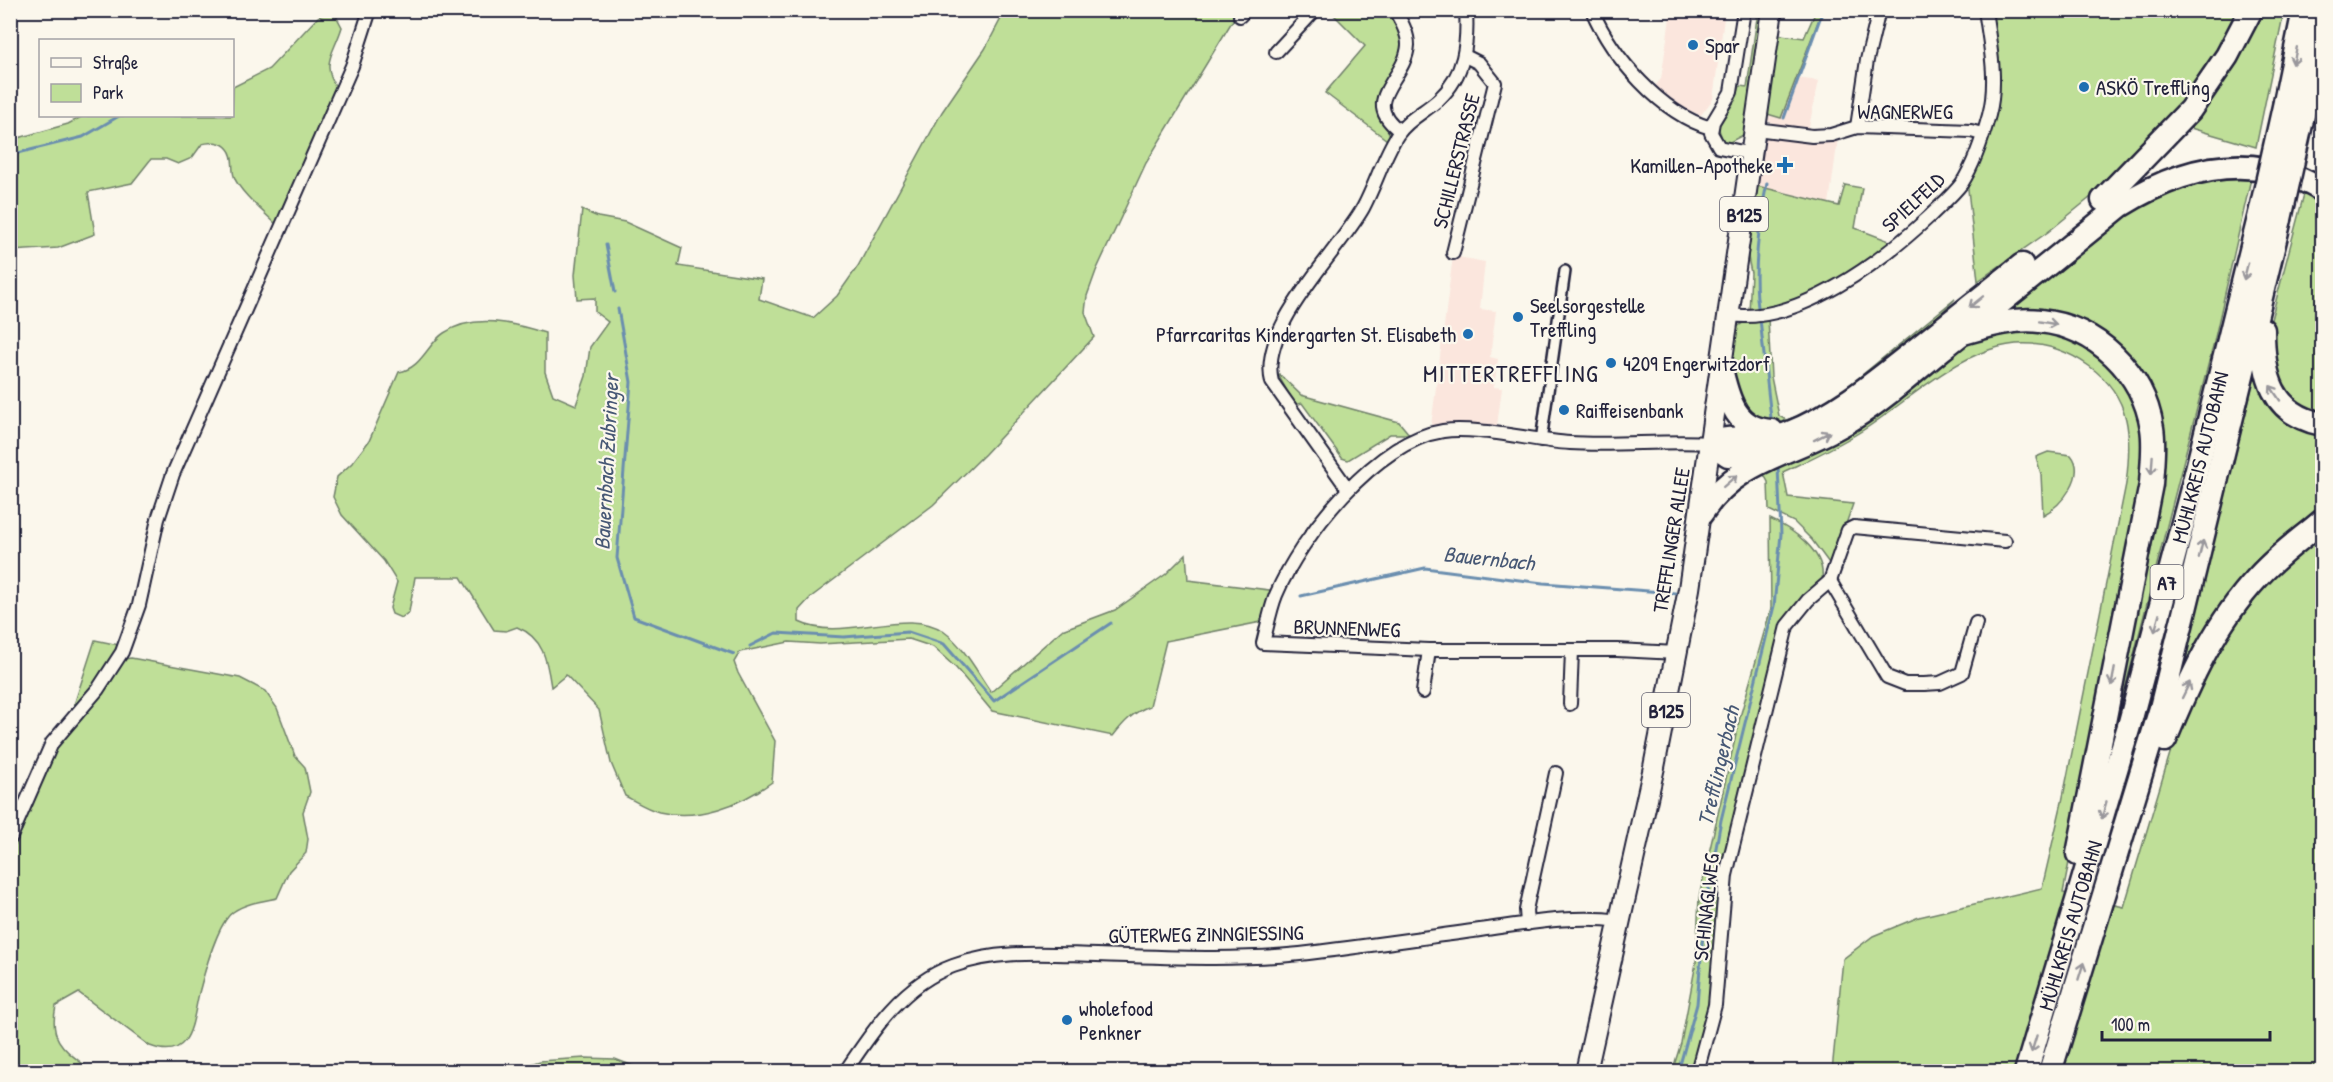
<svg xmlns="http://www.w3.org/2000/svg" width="2333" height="1082" font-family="'Patrick Hand',sans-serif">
	<rect width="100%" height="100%" fill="#fbf7ec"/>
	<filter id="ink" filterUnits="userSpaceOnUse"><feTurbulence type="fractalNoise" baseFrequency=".0167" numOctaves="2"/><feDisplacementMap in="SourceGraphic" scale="12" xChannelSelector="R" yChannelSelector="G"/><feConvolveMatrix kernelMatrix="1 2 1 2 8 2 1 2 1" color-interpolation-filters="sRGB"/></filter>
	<g filter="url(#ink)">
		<g fill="#fbe6dd">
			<polygon points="1671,11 1725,11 1713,99 1701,115 1686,110 1655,86 1661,79"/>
			<polygon points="1796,78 1819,81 1808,131 1787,128 1765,120 1764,113 1781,117"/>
			<polygon points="1769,137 1811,141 1838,138 1829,204 1757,186 1764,138"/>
			<polygon points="1453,256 1485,262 1480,309 1496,311 1490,357 1498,359 1494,387 1502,388 1497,426 1459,423 1431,426"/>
		</g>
		<g fill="#bfdf98" stroke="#70806a" stroke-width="1.5">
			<path d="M 1005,11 L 1233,11 L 1233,20 L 1146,163 L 1096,271 L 1087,296 L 1085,312 L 1094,337 L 985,454 L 933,505 L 811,597 L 799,610 L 799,622 C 842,643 907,606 943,631 C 964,646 977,672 991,692 L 1062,630 L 1115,610 L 1166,574 L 1186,554 L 1188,580 L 1277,591 L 1266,621 L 1166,641 L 1150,706 C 1133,712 1124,722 1113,736 L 992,711 L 956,668 L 933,647 L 909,639 L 820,644 L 789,642 L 740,652 L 734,662 L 738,673 L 775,741 L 772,782 C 740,805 699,821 659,812 C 647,809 635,801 625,796 L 611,763 L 599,710 L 566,675 L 551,687 C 547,661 544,638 517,627 L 506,631 L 494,630 L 461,577 L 415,577 L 409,612 L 401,618 L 392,614 L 390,608 L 397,582 L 384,561 L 342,515 L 333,497 L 337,477 L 352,463 L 369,441 L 399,372 C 422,368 427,344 444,333 C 474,313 514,323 545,333 L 545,372 L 553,395 L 576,405 L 586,376 L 590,347 L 608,322 L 595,312 L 595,298 L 577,299 L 575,275 L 582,210 L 598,217 L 625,222 L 682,248 L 678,266 L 762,279 L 759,299 L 813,318 L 837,296 L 858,266 L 942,112 L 985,49 Z"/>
			<polygon points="1330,11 1390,11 1402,37 1403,47 1381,117 1390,135 1387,140 1325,93 1365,46"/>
			<polygon points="1758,11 1766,11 1745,134 1728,143 1723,141 1718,127 1736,99 1740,86 1747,87"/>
			<polygon points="1816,11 1822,11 1781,118 1764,113 1774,34 1804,38"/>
			<polygon points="1990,11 2244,11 2211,70 2118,175 2048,232 1978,281 1967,180 1989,131"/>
			<polygon points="2257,11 2284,11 2256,147 2187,127"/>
			<path d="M 326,13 L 335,14 L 342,27 C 334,54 320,62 337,89 L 277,225 C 266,214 238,191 234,176 C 231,167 235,157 228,149 C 221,140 212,142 202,144 L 192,158 L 178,164 L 166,159 L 151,159 L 132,183 L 88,192 L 95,234 L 58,248 L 11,251 L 11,140 L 68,124 L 83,116 L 232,116 L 233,87 L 269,69 L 318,17 Z"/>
			<polygon points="2252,174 2214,342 2111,744 2158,458 2119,353 2000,318 2013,300 2163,188"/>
			<path d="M 1845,185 L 1862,188 L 1855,228 L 1892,242 C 1849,275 1803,303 1749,313 L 1751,273 L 1748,257 L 1757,186 L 1839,206 Z"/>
			<polygon points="2320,193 2322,195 2322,419 2279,391 2269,327 2304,194"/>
			<path d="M 1955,299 C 1926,330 1822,422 1781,424 C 1770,425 1755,418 1745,416 L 1731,373 L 1737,327 L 1746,321 L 1768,318 L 1771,377 L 1779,416 L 1786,420 L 1814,411 L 1835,397 Z"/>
			<path d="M 2029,326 L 2100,350 L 2138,400 L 2147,461 L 2063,893 L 2124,907 L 2177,730 L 2241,607 L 2322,530 L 2322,1071 L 1832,1071 L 1843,959 L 1873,936 L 1919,917 L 2042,888 L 2062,802 L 2126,484 C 2132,437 2132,397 2089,366 C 2004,306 1936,381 1868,427 C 1841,445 1812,458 1783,472 L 1788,497 L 1853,504 L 1833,561 L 1829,563 L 1812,540 L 1794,522 L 1769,510 L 1768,482 L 1761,469 L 1972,338 Z"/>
			<polygon points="2258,363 2322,429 2322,515 2179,681"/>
			<polygon points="1276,371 1301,395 1399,422 1409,434 1390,434 1348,460 1342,458 1302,403 1295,405"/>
			<path d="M 2048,452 L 2071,455 C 2087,474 2062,506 2043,515 L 2041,474 L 2036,457 Z"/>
			<path d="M 1770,519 C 1792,529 1826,551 1822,580 L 1796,608 L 1720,892 L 1709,1014 L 1692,1071 L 1672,1072 L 1681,1043 L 1696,963 L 1699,897 L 1740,717 L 1771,608 Z"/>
			<polygon points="95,640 119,645 107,669 72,711"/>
			<path d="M 131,658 L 240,678 L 265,691 L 277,708 L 295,756 L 305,767 L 310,792 L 303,812 L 308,839 L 306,853 L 289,871 L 277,898 C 263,901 246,903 233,912 C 217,923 204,974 199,993 C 192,1022 192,1062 150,1046 L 79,993 L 56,1006 C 48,1043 66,1050 92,1071 L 11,1072 L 11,847 L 22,830 L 55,745 L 124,659 Z"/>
			<polygon points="585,1058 615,1059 646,1071 508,1071 540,1061"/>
		</g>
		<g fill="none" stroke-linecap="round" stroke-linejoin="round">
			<g stroke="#6b8eaf" stroke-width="3">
				<polyline points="1784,118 1823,10"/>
				<polyline points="10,155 83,137 119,116"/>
				<polyline points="606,245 615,292"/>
				<polyline points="618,309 631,382 617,558 634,617 734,654"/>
				<path d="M 1759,313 C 1752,275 1759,221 1767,183"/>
				<polyline points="1760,319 1771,418"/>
				<polyline points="1301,596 1425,568 1543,583 1675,593"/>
				<polyline points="750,646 776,633 844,637 908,632 944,644 994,701 1111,623"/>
				<polyline points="559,1072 577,1070"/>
				<polyline points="1678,1072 1697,1004 1705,909 1721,820 1774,606 1781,534 1778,467"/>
			</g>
			<g stroke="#22223b" stroke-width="14">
				<polyline id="pedestrian" points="1541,441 1565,271"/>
			</g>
			<g stroke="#22223b" stroke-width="16">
				<g id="minor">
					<path d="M 1395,10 C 1401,21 1408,33 1408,45 C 1406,80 1358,100 1400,131"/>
					<path d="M 1592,10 C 1612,57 1661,114 1711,128"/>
					<polyline points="1744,10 1731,92 1713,122 1711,133 1719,147 1752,154"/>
					<polyline points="1240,16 1245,10"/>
					<polyline points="1276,52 1315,10"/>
					<polyline points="1857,127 1867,60 1879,10"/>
					<polyline points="1756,129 1812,136 1831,135 1857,127 1971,131 1982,134"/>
					<polyline points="1453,253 1495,83 1479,63 1465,56"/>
					<path d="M 1730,315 C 1798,325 1883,260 1930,216 C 1940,206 1953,195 1962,183 C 1974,164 1983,137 1989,115 C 1998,81 1990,45 1985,10"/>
					<path d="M 1348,489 L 1272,382 C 1258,327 1337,254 1363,208 C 1376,184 1383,157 1398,134 C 1409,118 1425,112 1439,99 C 1465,75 1468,43 1466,10"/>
					<polyline points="1830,581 1848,530 1854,527 2005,541"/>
					<path d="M 1677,653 L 1617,650 L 1429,650 L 1263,643 C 1267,628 1270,610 1276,595 C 1301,536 1376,441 1443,431 C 1477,426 1533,441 1570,443 C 1617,446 1664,440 1711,443"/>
					<polyline points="1423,692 1429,650"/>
					<polyline points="1570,704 1572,650"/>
					<polyline points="10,839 52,743 98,689 122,652 139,605 158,519 173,474 352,66 370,10"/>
					<polyline points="1527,924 1526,910 1556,773"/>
					<path d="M 845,1072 C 873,1030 903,984 953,966 C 998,949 1049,954 1097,955 C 1164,957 1233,961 1300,954 C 1360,947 1420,938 1480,930 C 1525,924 1574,914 1620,921"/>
					<polyline points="1697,1072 1715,1005 1726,875 1787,626 1808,600 1830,581 1887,677 1905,684 1924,684 1940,683 1962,673 1976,623"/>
				</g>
			</g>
			<g stroke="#22223b" stroke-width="24">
				<polyline id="primary" points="1586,1072 1654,767 1689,589 1772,10"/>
			</g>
			<g stroke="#22223b" stroke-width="27">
				<g id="motorway">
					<polyline points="2285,102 2304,10"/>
					<polyline points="2305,106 2322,24"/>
					<polyline points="2103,200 2190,110 2227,56 2251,10"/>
					<path d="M 2263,330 C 2263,375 2271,414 2322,424"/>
					<path d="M 1963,333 C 1988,326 2013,318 2040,321 C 2097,327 2143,372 2152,428 C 2155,446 2152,465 2151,484 L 2078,854"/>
					<path d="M 1722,373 C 1729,402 1737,430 1772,431"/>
					<path d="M 1711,443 C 1735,433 1762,444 1787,434 C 1835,415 1874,383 1914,351 C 1950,322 1986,294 2022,265"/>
					<polyline points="1711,443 1728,455 1766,457"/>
					<path d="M 1701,514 C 1740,455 1796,455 1852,419 C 1884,399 1913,373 1942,349 C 2002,302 2061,254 2120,206 C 2184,166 2254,150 2322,190"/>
					<path d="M 2165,740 C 2189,681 2215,623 2259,576 C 2278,555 2301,539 2322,521"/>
					<path id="s1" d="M 2026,1072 L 2129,726 L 2193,485 L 2260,214"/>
					<polyline points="2050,1072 2161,708 2280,219"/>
				</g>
			</g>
			<use href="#pedestrian" stroke="#fbf7ec" stroke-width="9"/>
			<use href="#minor" stroke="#fbf7ec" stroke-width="12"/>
			<use href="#primary" stroke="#fbf7ec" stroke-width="20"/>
			<use href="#motorway" stroke="#fbf7ec" stroke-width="22"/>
			<g stroke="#22223b" stroke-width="27" stroke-linecap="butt">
				<g id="motorway-bridge">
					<polyline points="2260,214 2285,102"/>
					<polyline points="2280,219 2305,106"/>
				</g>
			</g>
			<use href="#motorway-bridge" stroke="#fbf7ec" stroke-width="22"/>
		</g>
		<defs><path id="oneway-shaft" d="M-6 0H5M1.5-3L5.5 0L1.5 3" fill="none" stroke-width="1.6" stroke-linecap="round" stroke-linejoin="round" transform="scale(1.5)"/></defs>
		<g stroke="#99979c">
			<use href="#oneway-shaft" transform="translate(2295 56) rotate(102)"/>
			<use href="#oneway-shaft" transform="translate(2246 271) rotate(104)"/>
			<use href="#oneway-shaft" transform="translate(1976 302) rotate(141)"/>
			<use href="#oneway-shaft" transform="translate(2048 323) rotate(10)"/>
			<use href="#oneway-shaft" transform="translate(2275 393) rotate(-124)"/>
			<use href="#oneway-shaft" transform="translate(1822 436) rotate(-27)"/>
			<use href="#oneway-shaft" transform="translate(2152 465) rotate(94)"/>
			<use href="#oneway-shaft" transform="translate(1730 481) rotate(-41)"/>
			<use href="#oneway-shaft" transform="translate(2201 549) rotate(-76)"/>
			<use href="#oneway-shaft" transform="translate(2157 623) rotate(105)"/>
			<use href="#oneway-shaft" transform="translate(2113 677) rotate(101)"/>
			<use href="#oneway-shaft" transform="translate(2186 690) rotate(-64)"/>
			<use href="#oneway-shaft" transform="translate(2104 810) rotate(106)"/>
			<use href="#oneway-shaft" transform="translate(2081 971) rotate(-73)"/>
			<use href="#oneway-shaft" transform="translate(2034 1044) rotate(107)"/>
		</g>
	</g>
	<g fill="#1f6fb2" stroke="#fbf7ec" stroke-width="2">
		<circle cx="1693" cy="45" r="6"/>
		<circle cx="2084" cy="87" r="6"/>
		<path d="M1782 156h6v6h6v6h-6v6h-6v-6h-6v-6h6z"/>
		<circle cx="1518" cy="317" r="6"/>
		<circle cx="1468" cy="334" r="6"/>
		<circle cx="1611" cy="363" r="6"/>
		<circle cx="1564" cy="410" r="6"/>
		<circle cx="1067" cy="1020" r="6"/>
	</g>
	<g text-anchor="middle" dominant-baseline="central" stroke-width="4.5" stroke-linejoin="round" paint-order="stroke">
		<g fill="#fbf7ec" stroke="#636270" stroke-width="1.5">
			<rect x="1720" y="197" width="48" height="34" rx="4.5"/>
			<rect x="2150.5" y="565" width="33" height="34" rx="4.5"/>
			<rect x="1642" y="693" width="48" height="34" rx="4.5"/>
		</g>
		<g font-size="20" font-weight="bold" fill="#22223b">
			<text x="1744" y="214">B125</text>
			<text x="2167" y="582">A7</text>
			<text x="1666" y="710">B125</text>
		</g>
		<g font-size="21" fill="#22223b" stroke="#fbf7ec" text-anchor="start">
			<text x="1705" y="45">Spar</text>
			<text x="2096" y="87">ASKÖ Treffling</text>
			<text x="1773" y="165" text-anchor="end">Kamillen-Apotheke</text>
			<text x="1530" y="305">Seelsorgestelle<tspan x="1530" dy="24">Treffling</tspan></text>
			<text x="1456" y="334" text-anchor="end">Pfarrcaritas Kindergarten St. Elisabeth</text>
			<text x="1623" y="363">4209 Engerwitzdorf</text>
			<text x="1576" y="410">Raiffeisenbank</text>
			<text x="1079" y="1008">wholefood<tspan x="1079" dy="24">Penkner</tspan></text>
		</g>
		<g font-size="21" fill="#22223b" stroke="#fbf7ec">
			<text x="1905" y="111">WAGNERWEG</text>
			<text transform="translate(1456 161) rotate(-76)">SCHILLERSTRASSE</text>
			<text transform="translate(1913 202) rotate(-43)">SPIELFELD</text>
			<text stroke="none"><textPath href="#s1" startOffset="639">MÜHLKREIS AUTOBAHN</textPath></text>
			<text transform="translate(1671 540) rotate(-81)">TREFFLINGER ALLEE</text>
			<text transform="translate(1347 628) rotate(2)">BRUNNENWEG</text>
			<text transform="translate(1706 907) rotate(-84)">SCHINAGLWEG</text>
			<text stroke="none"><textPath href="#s1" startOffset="153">MÜHLKREIS AUTOBAHN</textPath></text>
			<text transform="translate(1206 934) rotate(-1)">GÜTERWEG ZINNGIESSING</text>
		</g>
		<g font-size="22" font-style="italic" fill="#475875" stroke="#fbf7ec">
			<text transform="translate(606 462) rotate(-87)">Bauernbach Zubringer</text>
			<text transform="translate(1489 558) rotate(6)">Bauernbach</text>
			<text transform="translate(1718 766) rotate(-77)">Trefflingerbach</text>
		</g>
		<g font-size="24" letter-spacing="1.5" fill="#22223b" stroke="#fbf7ec">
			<text x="1511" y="373">MITTERTREFFLING</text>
		</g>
	</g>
	<rect width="2333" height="1082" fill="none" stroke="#fbf7ec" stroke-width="36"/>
	<rect x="18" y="18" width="2297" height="1046" fill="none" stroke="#22223b" stroke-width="2" filter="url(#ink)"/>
	<rect x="39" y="39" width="195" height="78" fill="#fbf7ec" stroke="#a4a2a5" stroke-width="1.5"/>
	<rect x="51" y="58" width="30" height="9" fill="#fbf7ec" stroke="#a4a2a5" stroke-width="1.5"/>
	<text x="93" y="69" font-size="18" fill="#22223b">Straße</text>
	<rect x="51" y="84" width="30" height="18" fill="#bfdf98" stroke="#a4a2a5" stroke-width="1.5"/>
	<text x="93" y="99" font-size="18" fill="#22223b">Park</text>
	<path d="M2102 1031v9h168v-9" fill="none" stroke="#22223b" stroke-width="3"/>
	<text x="2111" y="1031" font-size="18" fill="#22223b" stroke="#fbf7ec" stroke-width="4.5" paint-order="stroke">100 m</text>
</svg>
